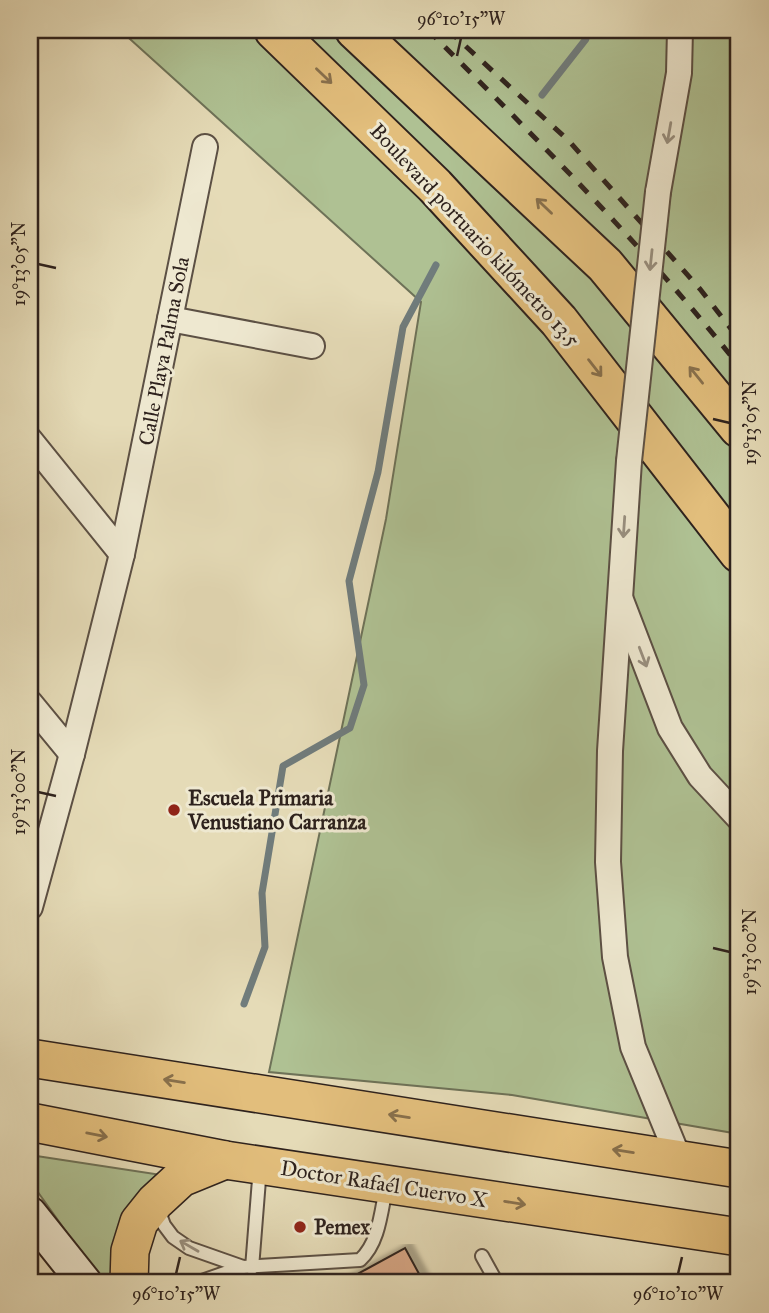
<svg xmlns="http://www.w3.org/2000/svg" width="769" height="1313" font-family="'IM FELL Great Primer',serif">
	<defs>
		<filter id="shadow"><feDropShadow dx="6" dy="-6" stdDeviation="2" flood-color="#0004"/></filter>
	</defs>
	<rect width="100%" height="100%" fill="#e5dbb7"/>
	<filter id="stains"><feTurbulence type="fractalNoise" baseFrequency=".00286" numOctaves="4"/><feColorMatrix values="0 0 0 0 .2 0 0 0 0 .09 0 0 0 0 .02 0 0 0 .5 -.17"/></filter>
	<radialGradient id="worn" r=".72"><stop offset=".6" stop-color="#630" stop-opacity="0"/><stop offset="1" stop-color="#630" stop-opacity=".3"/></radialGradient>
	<g fill="#afc193" stroke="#6e7258" stroke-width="2">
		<polygon points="120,30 739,30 739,1134 512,1095 269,1072 386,519 421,302"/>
		<polygon points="30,1155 168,1176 118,1283 100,1283 65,1230 30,1181"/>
	</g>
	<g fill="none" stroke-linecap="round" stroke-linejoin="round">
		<g stroke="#707c7c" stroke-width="7">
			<polyline points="542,95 586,39 585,30"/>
			<polyline points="244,1004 265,947 262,893 283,766 350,728 364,685 349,581 378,472 403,327 436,265"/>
		</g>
	</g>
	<polygon fill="#d6a584" stroke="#2e221d" stroke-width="2" filter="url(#shadow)" points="405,1248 424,1283 341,1283"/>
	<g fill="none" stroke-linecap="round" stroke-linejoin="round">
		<g stroke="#5c5044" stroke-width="16">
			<g id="service">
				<path d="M 157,1206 L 164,1225 L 173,1237 L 189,1248 L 243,1267 L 360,1260 C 379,1243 381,1212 386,1188"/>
				<polyline points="482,1256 497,1283"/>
				<polyline points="252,1268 260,1167"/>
				<polyline points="196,1283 242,1267"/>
			</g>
		</g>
		<g stroke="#5c5044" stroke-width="28">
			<g id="minor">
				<polyline points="658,192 679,73 680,30"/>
				<polyline points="170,319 312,346"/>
				<polyline points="30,440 122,554"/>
				<polyline points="629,461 610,751 608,862 615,957 633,1047 679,1159"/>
				<polyline points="621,600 670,728 700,776 739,818"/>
				<polyline points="30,703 72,754"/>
				<polyline points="30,907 72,754 122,554 205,147"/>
			</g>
		</g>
		<g stroke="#2e221d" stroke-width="37">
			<polyline id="secondary" points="30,1214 85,1283"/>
		</g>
		<g stroke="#2e221d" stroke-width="40">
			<g id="primary">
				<polyline points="30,1058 739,1169"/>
				<polyline points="30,1122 225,1160 739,1237"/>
				<polyline points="129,1283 130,1251 139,1222 155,1202 181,1178 225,1160"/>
			</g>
		</g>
		<g stroke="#2e221d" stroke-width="42">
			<g id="trunk">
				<polyline points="274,30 435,186 559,321 739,553"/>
				<polyline points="355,30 605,265 739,428"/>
			</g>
		</g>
		<use href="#service" stroke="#eee8d0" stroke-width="12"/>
		<use href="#minor" stroke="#eee8d0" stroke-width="24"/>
		<use href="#secondary" stroke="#eee8d0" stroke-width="33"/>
		<use href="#primary" stroke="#e2be7c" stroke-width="37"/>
		<use href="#trunk" stroke="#e2be7c" stroke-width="38"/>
		<g stroke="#2e221d" stroke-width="5" stroke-dasharray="12 12" stroke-linecap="butt">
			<path d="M 428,30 C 536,138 644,246 739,366"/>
			<polyline points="448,30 569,141 700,289 739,339"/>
		</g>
		<g stroke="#5c5044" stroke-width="28" stroke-linecap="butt">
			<polyline id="minor-bridge" points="629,461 658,192"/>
		</g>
		<use href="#minor-bridge" stroke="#eee8d0" stroke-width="24"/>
	</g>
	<defs><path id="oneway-shaft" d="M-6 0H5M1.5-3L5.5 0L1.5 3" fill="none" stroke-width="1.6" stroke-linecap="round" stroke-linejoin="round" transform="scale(1.75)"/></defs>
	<g stroke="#88704c">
		<use href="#oneway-shaft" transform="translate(324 76) rotate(44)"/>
		<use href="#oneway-shaft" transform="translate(544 206) rotate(-136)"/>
		<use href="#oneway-shaft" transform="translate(595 368) rotate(52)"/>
		<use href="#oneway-shaft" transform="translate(696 375) rotate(-129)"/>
		<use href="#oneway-shaft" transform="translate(174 1081) rotate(-171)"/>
		<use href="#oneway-shaft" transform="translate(399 1116) rotate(-171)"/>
		<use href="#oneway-shaft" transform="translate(97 1135) rotate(11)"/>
		<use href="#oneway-shaft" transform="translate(623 1151) rotate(-171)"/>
		<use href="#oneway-shaft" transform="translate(515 1203) rotate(9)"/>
	</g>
	<g stroke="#988f7f">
		<use href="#oneway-shaft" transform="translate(669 133) rotate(100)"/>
		<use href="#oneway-shaft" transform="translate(651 260) rotate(96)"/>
		<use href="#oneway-shaft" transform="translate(624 527) rotate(94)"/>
		<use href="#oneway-shaft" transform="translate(643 657) rotate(69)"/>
		<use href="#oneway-shaft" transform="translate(189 1246) rotate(-150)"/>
	</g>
	<path fill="none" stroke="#2e221d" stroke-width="2.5" d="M 457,56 L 461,38M 38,264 L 56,268M 713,419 L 730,423M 38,792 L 56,796M 713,948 L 730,952M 176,1274 L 180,1257M 678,1274 L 682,1257"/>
	<g fill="#8f2418" stroke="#eee8d0" stroke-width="2.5">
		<circle cx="174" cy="810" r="7"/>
		<circle cx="300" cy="1227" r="7"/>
	</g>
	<g text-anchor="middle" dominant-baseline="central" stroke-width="6" stroke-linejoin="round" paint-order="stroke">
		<g font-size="21" fill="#2e221d" stroke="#eee8d0">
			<text transform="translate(475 235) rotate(47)">Boulevard portuario kilómetro 13.5</text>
			<text transform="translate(164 351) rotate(-79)">Calle Playa Palma Sola</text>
			<text transform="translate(384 1184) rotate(9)">Doctor Rafaél Cuervo X</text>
		</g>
		<g font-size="21" font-weight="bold" fill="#2e221d" stroke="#eee8d0" text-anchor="start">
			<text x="188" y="798">Escuela Primaria<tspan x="188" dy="24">Venustiano Carranza</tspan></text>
			<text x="314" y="1227">Pemex</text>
		</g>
	</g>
	<rect width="769" height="1313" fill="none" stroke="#e5dbb7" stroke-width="77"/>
	<rect x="38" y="38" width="692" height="1236" fill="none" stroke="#2e221d" stroke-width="2.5"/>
	<g font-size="18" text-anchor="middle" fill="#2e221d">
		<text x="461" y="25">96°10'15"W</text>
		<text transform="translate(19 264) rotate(-90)" y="6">19°13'05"N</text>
		<text transform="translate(750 423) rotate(-90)" y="6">19°13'05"N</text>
		<text transform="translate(19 792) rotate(-90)" y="6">19°13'00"N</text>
		<text transform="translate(750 952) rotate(-90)" y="6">19°13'00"N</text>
		<text x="176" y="1300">96°10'15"W</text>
		<text x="678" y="1300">96°10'10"W</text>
	</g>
	<rect width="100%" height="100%" filter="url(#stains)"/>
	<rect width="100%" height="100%" fill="url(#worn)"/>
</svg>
